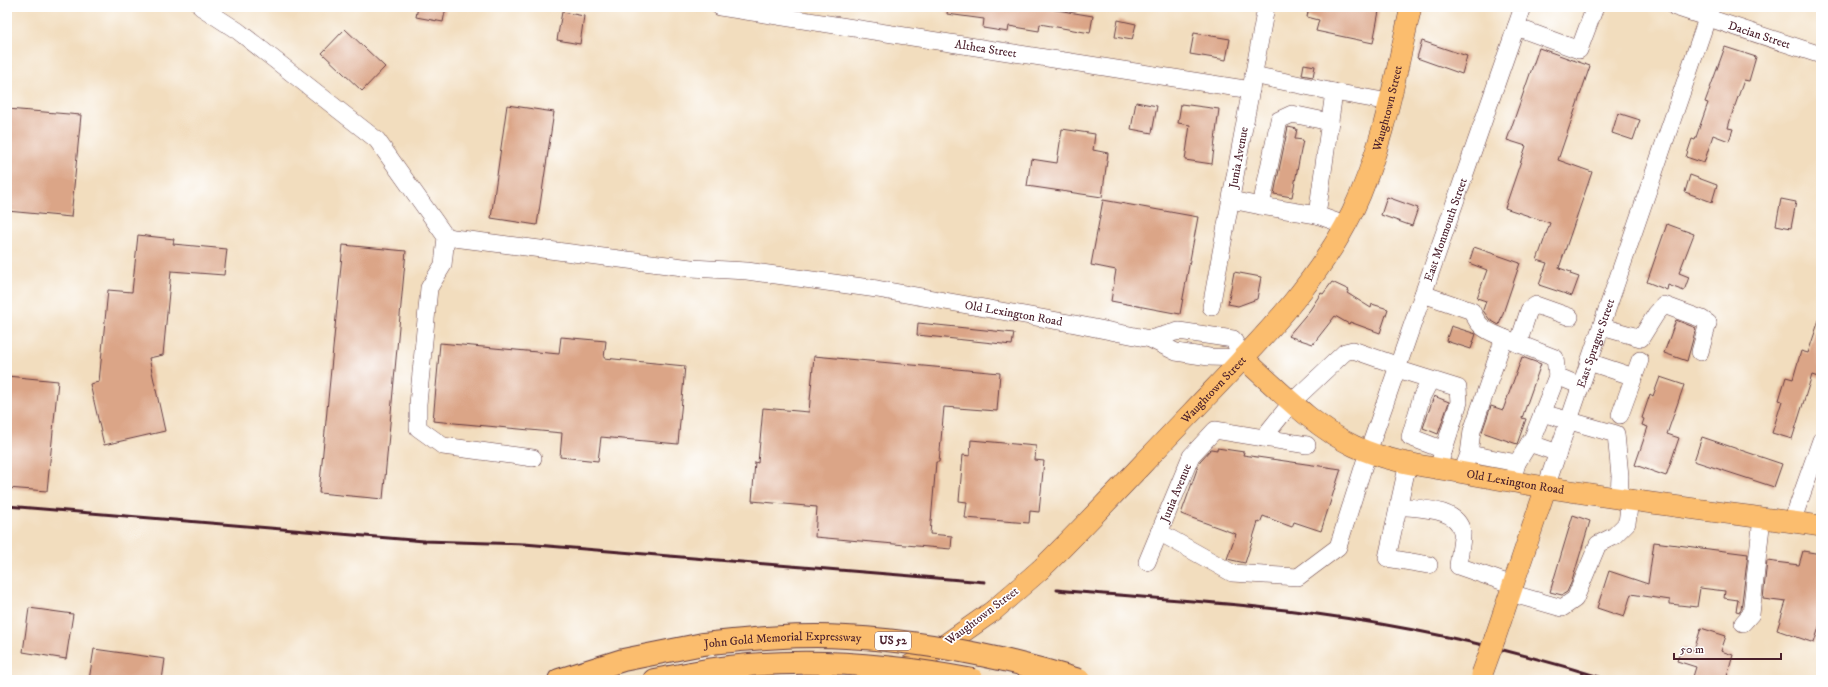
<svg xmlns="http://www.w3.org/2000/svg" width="1828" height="687" font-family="'IM FELL DW Pica',serif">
	<rect width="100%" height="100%" fill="#fff"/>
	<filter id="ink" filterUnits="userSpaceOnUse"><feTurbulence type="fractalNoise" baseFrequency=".025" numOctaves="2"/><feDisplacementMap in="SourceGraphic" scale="8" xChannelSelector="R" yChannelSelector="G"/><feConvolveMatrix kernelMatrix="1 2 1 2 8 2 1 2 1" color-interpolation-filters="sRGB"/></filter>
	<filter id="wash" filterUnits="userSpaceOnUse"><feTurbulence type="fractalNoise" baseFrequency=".012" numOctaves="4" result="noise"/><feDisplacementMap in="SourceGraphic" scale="16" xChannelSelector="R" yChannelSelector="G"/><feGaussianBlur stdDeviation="0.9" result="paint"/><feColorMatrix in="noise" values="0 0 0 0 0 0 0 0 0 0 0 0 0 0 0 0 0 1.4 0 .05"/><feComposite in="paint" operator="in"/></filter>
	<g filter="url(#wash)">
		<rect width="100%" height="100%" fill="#f2ddbe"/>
		<g id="blocks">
			<g fill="#dba587">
				<polygon points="418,7 446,7 443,22 416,17"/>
				<polygon points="948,7 993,7 1017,10 1018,7 1038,7 1093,16 1090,33 1040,24 1039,31 1009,26 1008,32 983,28 984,19 947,14"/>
				<polygon points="1309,7 1357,7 1379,11 1373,43 1316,31 1319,20 1307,17"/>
				<polygon points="562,12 584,16 580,44 557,40"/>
				<polygon points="1118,20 1136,24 1132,40 1115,37"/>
				<polygon points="345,29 385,67 362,91 322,53"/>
				<polygon points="1194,33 1230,39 1226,60 1190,54"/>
				<polygon points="1422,41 1467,56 1462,74 1417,58"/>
				<polygon points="1725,47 1756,57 1749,81 1744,80 1731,117 1728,128 1733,129 1729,141 1713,135 1704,163 1686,157 1692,139 1695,140 1708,103 1705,102"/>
				<polygon points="1539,48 1590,66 1558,160 1592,172 1559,268 1571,272 1570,274 1579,277 1572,296 1539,285 1547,263 1537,260 1550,223 1505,208 1526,146 1507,140"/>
				<polygon points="1304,64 1315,66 1313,77 1302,75"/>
				<polygon points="1136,102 1157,106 1152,133 1131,129"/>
				<polygon points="1181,104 1219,109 1212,164 1185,160 1190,125 1178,123"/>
				<polygon points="507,105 554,112 537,225 491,218"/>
				<polygon points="7,109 81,115 71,217 7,211"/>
				<polygon points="1618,113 1640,120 1633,140 1612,133"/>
				<polygon points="1288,127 1297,129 1295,139 1303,140 1292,197 1274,194"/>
				<polygon points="1062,129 1095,134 1093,150 1108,153 1102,197 1027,186 1031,159 1057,163"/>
				<polygon points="1690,175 1717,185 1712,202 1685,192"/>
				<polygon points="1387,197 1418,208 1412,226 1381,215"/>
				<polygon points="1781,199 1796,202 1791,228 1776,225"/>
				<polygon points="1103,200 1198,217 1180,314 1111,301 1116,270 1091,265"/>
				<polygon points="1667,224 1694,234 1679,273 1689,277 1684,291 1668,285 1667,290 1647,282"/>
				<polygon points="138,235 174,239 173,244 227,249 224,275 171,271 163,355 149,358 165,431 104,445 90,384 99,382 108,290 132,292"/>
				<polygon points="343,245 406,251 383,499 319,493"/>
				<polygon points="1474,247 1520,263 1499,325 1490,320 1484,312 1483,310 1486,301 1477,298 1487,270 1469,263"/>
				<polygon points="1234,272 1261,277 1257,299 1238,306 1228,304"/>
				<polygon points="1332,282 1349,290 1347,293 1371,308 1372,304 1388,309 1380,333 1350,322 1349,324 1335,316 1313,344 1288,336 1310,310 1321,293 1323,294"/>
				<polygon points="1676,320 1696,328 1687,361 1664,353"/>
				<polygon points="1819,320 1821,321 1821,378 1812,375 1792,439 1772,433 1782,401 1779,400 1786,377 1793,379 1801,351 1808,353"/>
				<polygon points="918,323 1014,333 1012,345 917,335"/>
				<polygon points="1451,326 1476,334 1471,349 1446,341"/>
				<polygon points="561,337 606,341 604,358 685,366 678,444 601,437 598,461 560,457 562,433 433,421 440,343 559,354"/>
				<polygon points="814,356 1000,373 997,411 944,407 939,462 936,462 930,534 952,536 951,549 815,537 817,507 752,501 755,462 758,463 763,408 809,412"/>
				<polygon points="1522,357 1541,364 1522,418 1526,419 1517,444 1482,432 1491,406 1503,410"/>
				<polygon points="7,376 58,381 47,491 7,488"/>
				<polygon points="1660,377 1684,385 1667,434 1679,438 1666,476 1635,465 1648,427 1642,425 1644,419 1642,418 1650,394 1653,396"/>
				<polygon points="1434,396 1449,402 1438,434 1423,428"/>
				<polygon points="1702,437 1782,464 1774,487 1694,461"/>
				<polygon points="971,440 1036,446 1035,460 1044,461 1039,512 1030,511 1029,523 965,518 967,502 959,501 963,455 970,456"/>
				<polygon points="1217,448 1244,452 1243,455 1341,469 1321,531 1294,522 1292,527 1263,516 1260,523 1258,522 1245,563 1227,559 1236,534 1181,514 1200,461 1211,449 1217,450"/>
				<polygon points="1573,515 1590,521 1572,581 1567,592 1562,595 1550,592"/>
				<polygon points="1654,542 1748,554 1741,610 1740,612 1736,611 1738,600 1724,598 1725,591 1700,588 1697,607 1670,604 1670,600 1631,594 1624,617 1597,608 1609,571 1648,584"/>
				<polygon points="1803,551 1821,554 1821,621 1814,643 1777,630 1786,602 1763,599 1767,561 1799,565"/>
				<polygon points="29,608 73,614 66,659 23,652"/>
				<polygon points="1701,628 1726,636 1721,651 1733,655 1726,680 1692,680 1696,667 1677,661 1682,647 1694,650"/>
				<polygon points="94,649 165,659 162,680 89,680"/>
			</g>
		</g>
	</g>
	<g filter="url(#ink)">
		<use href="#blocks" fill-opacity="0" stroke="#633c41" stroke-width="1"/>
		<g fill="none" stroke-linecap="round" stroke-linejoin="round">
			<g stroke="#633c41" stroke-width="18">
				<g id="minor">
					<polyline points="201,7 238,31 377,140 446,237 443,265 429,288 418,404 418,428 443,446 533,458"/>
					<path id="s1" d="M 720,7 L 1251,90"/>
					<path id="s2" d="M 1675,7 L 1821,55"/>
					<polyline points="1516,27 1579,50 1595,7"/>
					<polyline points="1253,75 1334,92 1317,215 1345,225"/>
					<polyline points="1334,92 1389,102"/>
					<polyline points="1231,200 1261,206 1279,120 1292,114 1330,122"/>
					<polyline points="1261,206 1317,215"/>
					<path id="s3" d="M 446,237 L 691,268 L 747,271 L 877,289 L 1075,324 L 1150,339 L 1176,352 L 1209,357 L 1243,358 L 1233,339 L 1179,331 L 1150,339"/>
					<path d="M 1423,294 L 1472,311 C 1479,329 1488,331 1504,338"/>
					<path id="s4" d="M 1211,307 L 1266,7"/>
					<polyline points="1602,327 1641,338 1656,314 1664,305 1702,319 1708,323 1700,352"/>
					<polyline points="1518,344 1529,310 1536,305 1570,317"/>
					<polyline points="1589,362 1634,377"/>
					<polyline points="1397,369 1458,388 1459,402 1438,468"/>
					<polyline points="1430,381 1422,396 1410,437 1444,450"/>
					<polyline points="1542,413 1616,434 1620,476 1619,497"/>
					<polyline points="1620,415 1640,360"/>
					<polyline points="1263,438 1292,402 1345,352 1353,350 1399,366"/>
					<polyline points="1529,443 1558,453"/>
					<polyline points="1469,454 1517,463 1514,474"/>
					<polyline points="1408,463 1387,558 1429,565"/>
					<polyline points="1517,463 1533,437 1557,376"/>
					<polyline points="1462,472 1469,454 1472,431 1504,338 1555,358 1557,376 1581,386"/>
					<path id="s5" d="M 1546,487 L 1711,7"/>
					<path d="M 1398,506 C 1418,509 1458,507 1462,532 C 1463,538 1459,557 1458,566 L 1513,585"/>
					<polyline points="1792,522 1821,440"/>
					<path id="s6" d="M 1159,532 L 1232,573 L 1298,577 L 1338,547 L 1368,452 L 1523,7"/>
					<path id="s7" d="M 1147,562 L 1191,456 L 1215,430 L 1307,445"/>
					<polyline points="1510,593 1562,608 1575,599 1598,544 1614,536 1627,523 1630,499"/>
					<polyline points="1743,623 1751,614 1762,518"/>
				</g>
			</g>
			<g stroke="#633c41" stroke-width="22">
				<g id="major">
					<path id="s8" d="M 1243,358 C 1278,389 1312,426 1354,446 C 1392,464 1434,467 1475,475 C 1589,496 1706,510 1821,526"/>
					<path id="s9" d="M 1041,569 C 1093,518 1142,464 1192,412 C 1250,351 1314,289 1352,213 C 1383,148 1395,77 1411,7"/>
					<polyline points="1495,638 1546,487"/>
					<polyline points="886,680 946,644 993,611"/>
				</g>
			</g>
			<g stroke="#633c41" stroke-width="24">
				<g id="highway">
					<polyline points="559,680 623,660 703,644"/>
					<polyline points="654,680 691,673"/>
				</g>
			</g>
			<use href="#minor" stroke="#fff" stroke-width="17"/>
			<use href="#major" stroke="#fbbd6e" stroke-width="21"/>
			<use href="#highway" stroke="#fbbd6e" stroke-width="22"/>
			<g stroke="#4a1f2b" stroke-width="3">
				<polyline points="7,506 424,541 524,544 985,582"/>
				<path d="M 1057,590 C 1134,597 1210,601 1286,610 C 1395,623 1505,647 1609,680"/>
			</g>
			<g stroke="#633c41" stroke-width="22" stroke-linecap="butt">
				<g id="major-bridge">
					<polyline points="993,611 1041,569"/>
					<polyline points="1482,674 1495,638"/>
				</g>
			</g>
			<g stroke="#633c41" stroke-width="24" stroke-linecap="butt">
				<g id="highway-bridge">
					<path id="s10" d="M 703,644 C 750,639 798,634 846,637 C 925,641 1003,657 1079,680"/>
					<path d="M 691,673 C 784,655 880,662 973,680"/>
				</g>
			</g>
			<use href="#major-bridge" stroke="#fbbd6e" stroke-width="21"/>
			<use href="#highway-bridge" stroke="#fbbd6e" stroke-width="22"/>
		</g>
	</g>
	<g text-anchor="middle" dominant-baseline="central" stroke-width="3.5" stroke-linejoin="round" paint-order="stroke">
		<rect fill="#fff" stroke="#80626b" stroke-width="1" x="875" y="632" width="36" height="18" rx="3"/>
		<g font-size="11" font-weight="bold" fill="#4a1f2b">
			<text x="893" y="641">US 52</text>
		</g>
		<g font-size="12" fill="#4a1f2b" stroke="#fff">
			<text stroke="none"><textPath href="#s2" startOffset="89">Dacian Street</textPath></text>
			<text stroke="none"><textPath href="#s1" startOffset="269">Althea Street</textPath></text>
			<text stroke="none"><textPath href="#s9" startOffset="585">Waughtown Street</textPath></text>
			<text stroke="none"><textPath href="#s4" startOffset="152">Junia Avenue</textPath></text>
			<text stroke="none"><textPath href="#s6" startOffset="535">East Monmouth Street</textPath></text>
			<text stroke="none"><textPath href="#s3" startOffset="573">Old Lexington Road</textPath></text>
			<text stroke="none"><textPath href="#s5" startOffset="152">East Sprague Street</textPath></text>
			<text stroke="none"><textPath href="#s9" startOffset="249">Waughtown Street</textPath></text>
			<text stroke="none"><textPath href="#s8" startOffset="308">Old Lexington Road</textPath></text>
			<text stroke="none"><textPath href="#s7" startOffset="75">Junia Avenue</textPath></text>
			<text transform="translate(982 616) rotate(-37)">Waughtown Street</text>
			<text stroke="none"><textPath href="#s10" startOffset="80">John Gold Memorial Expressway</textPath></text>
		</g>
	</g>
	<rect width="1828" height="687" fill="none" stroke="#fff" stroke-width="24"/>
	<path d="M1674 653v6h107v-6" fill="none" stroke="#4a1f2b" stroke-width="2"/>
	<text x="1680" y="653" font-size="12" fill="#4a1f2b" stroke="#ffffff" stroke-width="3" paint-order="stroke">50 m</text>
</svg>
